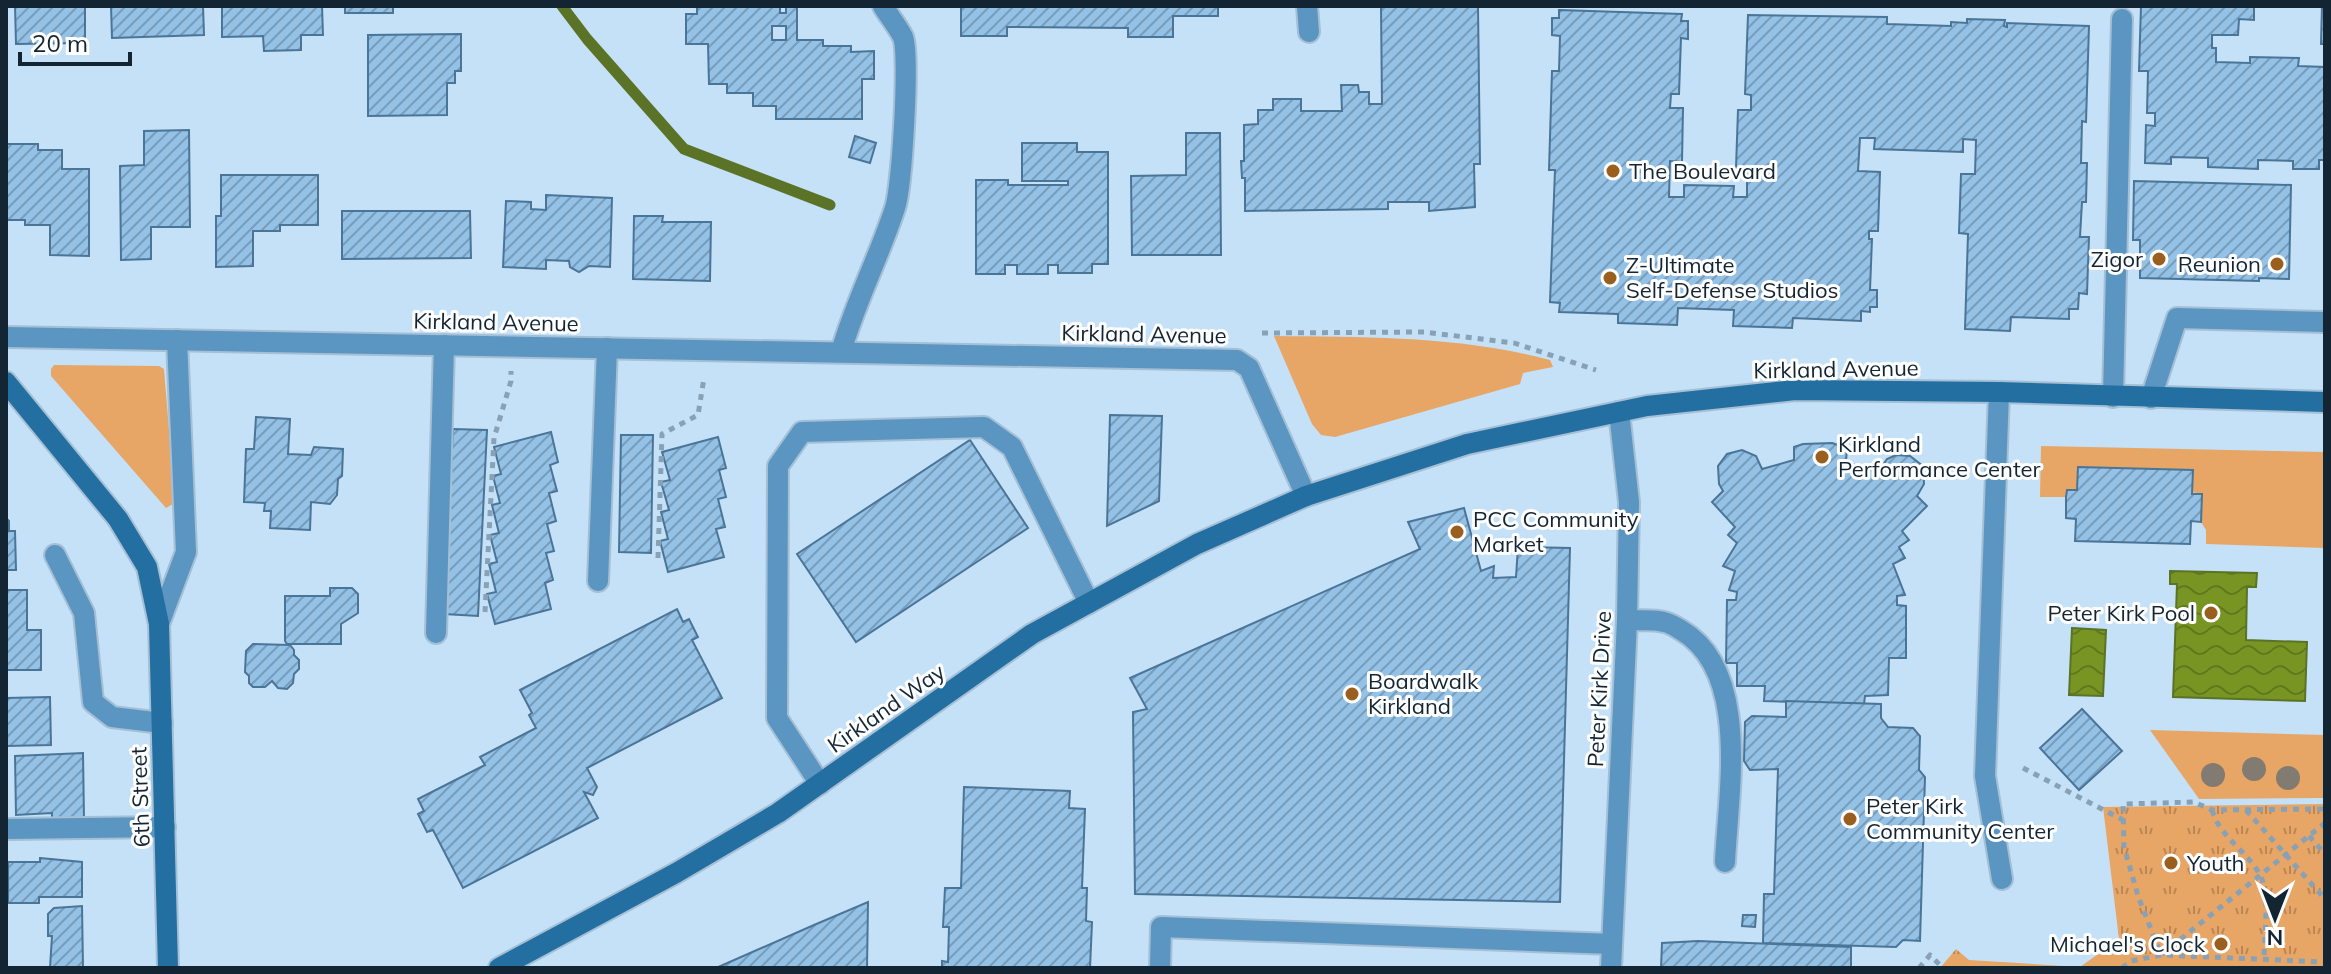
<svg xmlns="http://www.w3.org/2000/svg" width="2331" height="974" font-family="Mulish,sans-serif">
	<defs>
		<pattern id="park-tufts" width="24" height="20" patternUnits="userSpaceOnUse" patternTransform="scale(2)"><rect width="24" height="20" fill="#e7a566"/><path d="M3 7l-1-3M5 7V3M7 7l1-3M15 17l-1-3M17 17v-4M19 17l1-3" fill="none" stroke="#ba8655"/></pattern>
		<pattern id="water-waves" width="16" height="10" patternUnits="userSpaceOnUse" patternTransform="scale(2)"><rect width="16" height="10" fill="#789422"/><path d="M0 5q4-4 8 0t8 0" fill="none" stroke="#61791e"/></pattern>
		<pattern id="building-hatch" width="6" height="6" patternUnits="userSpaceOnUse" patternTransform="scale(2)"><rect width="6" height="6" fill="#94c1e6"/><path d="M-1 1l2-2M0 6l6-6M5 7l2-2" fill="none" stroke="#789dbb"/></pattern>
	</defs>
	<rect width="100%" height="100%" fill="#c5e1f8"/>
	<g fill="#e7a566">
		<path d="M 1274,336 C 1367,337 1460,336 1550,360 L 1553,367 L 1523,373 L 1520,384 L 1335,437 L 1321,435 L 1312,424 Z"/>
		<polygon points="54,365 159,366 164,369 175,503 166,508 51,376 51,369"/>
		<polygon points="2041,446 2325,452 2325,548 2206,544 2206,530 2201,522 2201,494 2078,467 2077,490 2066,497 2040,497"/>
		<polygon points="2150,730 2325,735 2325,798 2199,799"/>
	</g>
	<polygon fill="url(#park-tufts)" points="2325,804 2325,968 1940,968 1956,949 1969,960 2080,967 2119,939 2103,807"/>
	<g fill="url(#water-waves)" stroke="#5a7327" stroke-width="2">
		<polygon points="2170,571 2257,573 2256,587 2247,587 2246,640 2307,642 2305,701 2173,697 2177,584 2170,584"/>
		<polygon points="2072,628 2106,630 2103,696 2069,695"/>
	</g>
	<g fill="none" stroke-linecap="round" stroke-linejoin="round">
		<polyline stroke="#5a7327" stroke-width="11" points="562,6 587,39 684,149 830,205"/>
	</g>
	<g fill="url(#building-hatch)" stroke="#4a7597" stroke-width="2" fill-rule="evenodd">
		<polygon points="15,6 85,6 85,43 16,44"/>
		<polygon points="111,6 203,6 204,35 112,38"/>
		<polygon points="222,6 322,6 323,35 301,35 301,50 264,51 263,36 222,37"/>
		<rect x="345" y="6" width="48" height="7"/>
		<path d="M 697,6 L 780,6 L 780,13 L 786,13 L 786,6 L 797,6 L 797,40 L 823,40 L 823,46 L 851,46 L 851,52 L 874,51 L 874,79 L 862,79 L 862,119 L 776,119 L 776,106 L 753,106 L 753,93 L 727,93 L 727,84 L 709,84 L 708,44 L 686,44 L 686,14 L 697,14 ZM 772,26 L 786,26 L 786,40 L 772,40 Z"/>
		<polygon points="961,6 1218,6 1218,16 1173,16 1173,37 1128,37 1128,28 1007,27 1007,36 961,36"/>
		<polygon points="1381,6 1478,6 1480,164 1474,164 1475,207 1429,211 1429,202 1388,202 1388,209 1245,211 1245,178 1242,178 1241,161 1244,161 1244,125 1258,124 1258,110 1273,110 1273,99 1301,99 1301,111 1342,111 1341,85 1358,85 1359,92 1369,92 1369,104 1382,104"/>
		<polygon points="2141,6 2254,6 2254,20 2239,19 2238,35 2212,35 2212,48 2216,48 2216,62 2250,63 2250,57 2299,58 2298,66 2325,67 2325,160 2319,160 2319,169 2293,169 2293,161 2258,160 2258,169 2208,167 2208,158 2171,157 2171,164 2145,163 2146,125 2155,126 2155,113 2147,113 2148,71 2139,71"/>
		<polygon points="2322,6 2325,6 2325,44 2321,44"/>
		<polygon points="1559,10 1682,14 1681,21 1688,21 1688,39 1681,38 1679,94 1671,94 1670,108 1683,108 1682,162 1670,161 1669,197 1684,197 1684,185 1734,186 1733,197 1747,197 1747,169 1736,168 1738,110 1751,110 1751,95 1745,94 1748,15 1887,17 1887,24 1951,26 1951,22 1967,23 1967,19 2005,20 2004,26 2007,27 2007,23 2089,26 2086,122 2082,121 2081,163 2087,163 2086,202 2082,202 2080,237 2089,237 2087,294 2079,293 2078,309 2069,309 2069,319 2011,317 2010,331 1965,329 1968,234 1959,233 1961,174 1975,174 1976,140 1963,139 1963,152 1874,149 1875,138 1860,138 1858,171 1880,172 1878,231 1869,231 1869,239 1872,239 1870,290 1877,290 1877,307 1870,307 1870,312 1861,311 1861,321 1793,318 1792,328 1733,326 1734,310 1678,308 1677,325 1618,323 1618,314 1559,312 1560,303 1550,302 1555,170 1549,170 1552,71 1559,71 1560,36 1552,35 1552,18 1559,18"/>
		<polygon points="461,34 461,71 455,71 455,83 447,83 447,115 368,116 368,35"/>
		<polygon points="189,130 190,227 151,227 151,259 121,260 120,166 144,165 144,131"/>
		<polygon points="1186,133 1220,133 1221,255 1132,255 1131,176 1186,175"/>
		<polygon points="855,136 876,143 870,163 849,157"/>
		<polygon points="1022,143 1077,143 1077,152 1108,152 1108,264 1092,264 1092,273 1058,273 1058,265 1048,265 1048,274 1017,274 1017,265 1005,265 1005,274 976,274 976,180 1008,180 1008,185 1068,185 1068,181 1022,181"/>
		<polygon points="6,144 38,144 38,150 62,150 62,169 89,169 89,256 50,255 50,225 25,225 25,220 6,220"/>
		<polygon points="221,175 318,175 318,225 280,225 280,231 253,231 253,266 216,267 216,216 221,216"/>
		<polygon points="2134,181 2291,185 2289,279 2259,278 2259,281 2140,278 2140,240 2133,240"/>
		<polygon points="546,195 612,198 610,267 589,266 579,272 570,267 569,261 546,260 546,269 503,267 506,201 531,202 531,209 546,210"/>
		<polygon points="342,211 470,211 471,258 342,259"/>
		<polygon points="634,216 663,216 662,222 711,222 710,281 633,279"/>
		<polygon points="1110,415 1162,416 1159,501 1107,526"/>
		<polygon points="256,417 290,419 288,454 311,455 314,447 343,449 342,476 338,479 337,495 330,504 311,502 310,530 270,528 271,511 264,511 265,503 244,502 246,449 254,449"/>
		<polygon points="453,429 487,430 478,616 444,614"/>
		<polygon points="551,432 558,462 550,465 557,491 549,493 556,521 547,524 554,551 546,553 553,580 545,583 551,609 495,624 487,594 496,592 489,564 497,562 490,535 499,533 492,505 500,503 493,476 501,474 494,447"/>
		<polygon points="621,435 653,435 651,553 619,552"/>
		<polygon points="718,437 726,468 719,470 726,497 718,499 725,527 716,529 724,557 668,572 660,541 668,539 661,512 669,510 661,482 670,480 662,452"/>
		<polygon points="970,440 1028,528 856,642 797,554"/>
		<polygon points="1832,443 1847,448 1846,462 1878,472 1887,459 1896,455 1910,456 1923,466 1924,484 1917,496 1927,506 1902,531 1909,540 1899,547 1905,558 1893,564 1905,595 1897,596 1897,605 1906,606 1906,658 1889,658 1888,695 1865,696 1864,704 1764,701 1765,686 1737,686 1737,663 1726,663 1727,600 1736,600 1737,592 1729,590 1735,571 1723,566 1737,543 1728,535 1735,527 1712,502 1723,491 1719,484 1718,466 1727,454 1742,450 1756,456 1762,469 1794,460 1794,447 1803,444"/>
		<polygon points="2078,467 2193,470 2192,494 2202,494 2201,522 2191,521 2190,544 2075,541 2076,519 2066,518 2066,497 2067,490 2077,490"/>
		<polygon points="1464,508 1481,571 1494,566 1493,578 1516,577 1518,547 1570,548 1560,902 1135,894 1133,712 1147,709 1130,678 1420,549 1408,522"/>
		<polygon points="6,518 9,521 9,531 15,531 16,570 6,570"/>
		<polygon points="330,588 352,588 358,594 358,613 341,624 341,644 287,644 285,641 285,596 330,596"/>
		<polygon points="6,590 27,590 27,630 41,630 41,670 6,670"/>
		<polygon points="677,609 683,622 689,619 698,637 692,640 722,698 587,768 597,787 593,795 584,792 598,818 463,888 433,830 427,832 418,814 424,811 418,799 485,765 480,757 536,728 529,715 532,713 520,690"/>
		<polygon points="253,644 290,645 294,650 294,655 299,660 299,669 294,674 293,683 287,689 278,688 272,681 265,687 253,687 249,683 249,676 245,672 246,651"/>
		<polygon points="50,697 51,745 6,746 6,698"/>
		<polygon points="1786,701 1881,704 1881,718 1888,727 1913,728 1920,736 1919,770 1925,777 1920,941 1903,940 1896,947 1763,943 1764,894 1774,894 1778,769 1750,770 1744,761 1745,722 1752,716 1786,717"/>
		<polygon points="2082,709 2122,751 2079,790 2040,748"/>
		<polygon points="83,753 84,820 52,821 52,813 16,815 15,756"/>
		<polygon points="964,787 1070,791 1069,808 1085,809 1082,888 1087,888 1086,921 1092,922 1090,968 942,968 942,961 948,962 949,927 943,927 945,888 961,888"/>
		<polygon points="40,858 82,862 82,897 39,897 39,903 8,903 8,862 40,862"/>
		<polygon points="868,902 867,968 716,968 814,925"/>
		<polygon points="82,906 83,968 50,968 52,936 48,936 48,914 54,908"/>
		<polygon points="1743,915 1756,915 1755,927 1742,926"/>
		<polygon points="1698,941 1851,947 1851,968 1661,968 1662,943"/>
	</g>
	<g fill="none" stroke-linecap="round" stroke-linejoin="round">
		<g stroke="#a5bfd5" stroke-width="24">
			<g id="lane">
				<polyline points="1307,6 1309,32"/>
				<path d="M 841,352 C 855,303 879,257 895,208 C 902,187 910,56 903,37 C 898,27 889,16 883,6"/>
				<polyline points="1999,392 1985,776 2002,879"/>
				<polyline points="2113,397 2122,19"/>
				<polyline points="2151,398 2177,318 2325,322"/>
				<polyline points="55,555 84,613 93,702 112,717 162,723"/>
				<polyline points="598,581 607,348"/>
				<path d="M 1627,620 C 1639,621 1653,619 1664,622 C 1670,623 1676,627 1681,630 C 1751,671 1728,793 1725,862"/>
				<polyline points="436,633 444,345"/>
				<polyline points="820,784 777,718 778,466 802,432 984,427 1012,447 1089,603"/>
				<polyline points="6,829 165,827"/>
				<polyline points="1160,968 1161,927 1612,944"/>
			</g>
		</g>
		<g stroke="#a5bfd5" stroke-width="24">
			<g id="street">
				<polyline points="6,337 1237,360 1249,368 1306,496"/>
				<polyline points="159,624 186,552 177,340"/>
				<polyline points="1611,968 1627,620 1629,502 1619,412"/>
			</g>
		</g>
		<g stroke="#a5bfd5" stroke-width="24">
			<g id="secondary">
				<polyline points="6,382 118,519 147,567 159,624 168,968"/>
				<polyline points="499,968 676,873 778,813 1032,634 1197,544 1306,496 1467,444 1647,406 1795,390 1999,392 2325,402"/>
			</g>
		</g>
		<g stroke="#89a1b5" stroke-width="5" stroke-dasharray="6 6" stroke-linecap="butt">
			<polyline points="1262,333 1424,332 1514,343 1596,370"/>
			<polyline points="658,558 662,434 698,415 704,378"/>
			<polyline points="485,612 494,438 511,381 511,371"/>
			<polyline points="2023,768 2123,820"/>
			<polyline points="2323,809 2212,810 2194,802 2123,804 2124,847 2138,896 2161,955 2325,823"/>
			<path d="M 2212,810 C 2220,838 2249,852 2261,877 C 2270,896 2264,937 2264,960"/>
			<polyline points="2246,810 2325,899"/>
			<polyline points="2309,836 2325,854"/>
			<polyline points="1919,968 1930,955 1943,968"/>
			<polyline points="2122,968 2131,961 2161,955 2325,962"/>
		</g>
		<use href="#lane" stroke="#5b95c1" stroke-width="20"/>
		<use href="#street" stroke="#5b95c1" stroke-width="20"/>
		<use href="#secondary" stroke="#236fa2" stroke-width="20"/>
	</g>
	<g fill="#817b71">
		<circle cx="2254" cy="769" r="12"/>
		<circle cx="2213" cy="775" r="12"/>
		<circle cx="2288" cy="778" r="12"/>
	</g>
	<g fill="#9a5f1f" stroke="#fefefe" stroke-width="3">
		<circle cx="1613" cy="171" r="8"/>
		<circle cx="2159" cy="259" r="8"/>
		<circle cx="2277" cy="264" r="8"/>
		<circle cx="1610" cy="278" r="8"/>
		<circle cx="1822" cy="457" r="8"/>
		<circle cx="1457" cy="532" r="8"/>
		<circle cx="2211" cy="613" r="8"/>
		<circle cx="1352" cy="694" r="8"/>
		<circle cx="1850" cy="819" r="8"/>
		<circle cx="2171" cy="863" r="8"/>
		<circle cx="2221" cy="944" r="8"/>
	</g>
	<g text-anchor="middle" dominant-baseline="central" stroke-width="6" stroke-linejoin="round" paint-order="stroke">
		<g font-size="22" fill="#132533" stroke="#fefefe" text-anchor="start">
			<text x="1629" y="171">The Boulevard</text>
			<text x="2143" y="259" text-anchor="end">Zigor</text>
			<text x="2261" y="264" text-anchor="end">Reunion</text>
			<text x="1626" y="265">Z-Ultimate<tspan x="1626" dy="25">Self-Defense Studios</tspan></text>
			<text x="1838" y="444">Kirkland<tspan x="1838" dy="25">Performance Center</tspan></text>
			<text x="1473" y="519">PCC Community<tspan x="1473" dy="25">Market</tspan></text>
			<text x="2195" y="613" text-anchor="end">Peter Kirk Pool</text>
			<text x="1368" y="681">Boardwalk<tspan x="1368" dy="25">Kirkland</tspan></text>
			<text x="1866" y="806">Peter Kirk<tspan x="1866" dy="25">Community Center</tspan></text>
			<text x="2187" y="863">Youth</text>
			<text x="2205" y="944" text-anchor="end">Michael's Clock</text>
		</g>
		<g font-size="22" fill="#132533" stroke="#fefefe">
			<text transform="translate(496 322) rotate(1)">Kirkland Avenue</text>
			<text transform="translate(1144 334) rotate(1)">Kirkland Avenue</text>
			<text transform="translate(1836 369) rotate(-1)">Kirkland Avenue</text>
			<text transform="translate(1599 689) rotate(-87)">Peter Kirk Drive</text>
			<text transform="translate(886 708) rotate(-35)">Kirkland Way</text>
			<text transform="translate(140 797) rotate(-92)">6th Street</text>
		</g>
	</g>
	<rect width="2331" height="974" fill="none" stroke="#132533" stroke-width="16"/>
	<g transform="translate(2275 918) rotate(180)" stroke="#fefefe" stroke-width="6" paint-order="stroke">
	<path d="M0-6L14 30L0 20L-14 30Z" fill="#132533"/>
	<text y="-12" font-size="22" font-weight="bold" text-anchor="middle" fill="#132533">N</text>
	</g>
	<path d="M20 52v12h110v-12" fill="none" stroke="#132533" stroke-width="4"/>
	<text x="32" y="52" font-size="24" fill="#132533" stroke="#fefefe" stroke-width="6" paint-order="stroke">20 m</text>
</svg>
